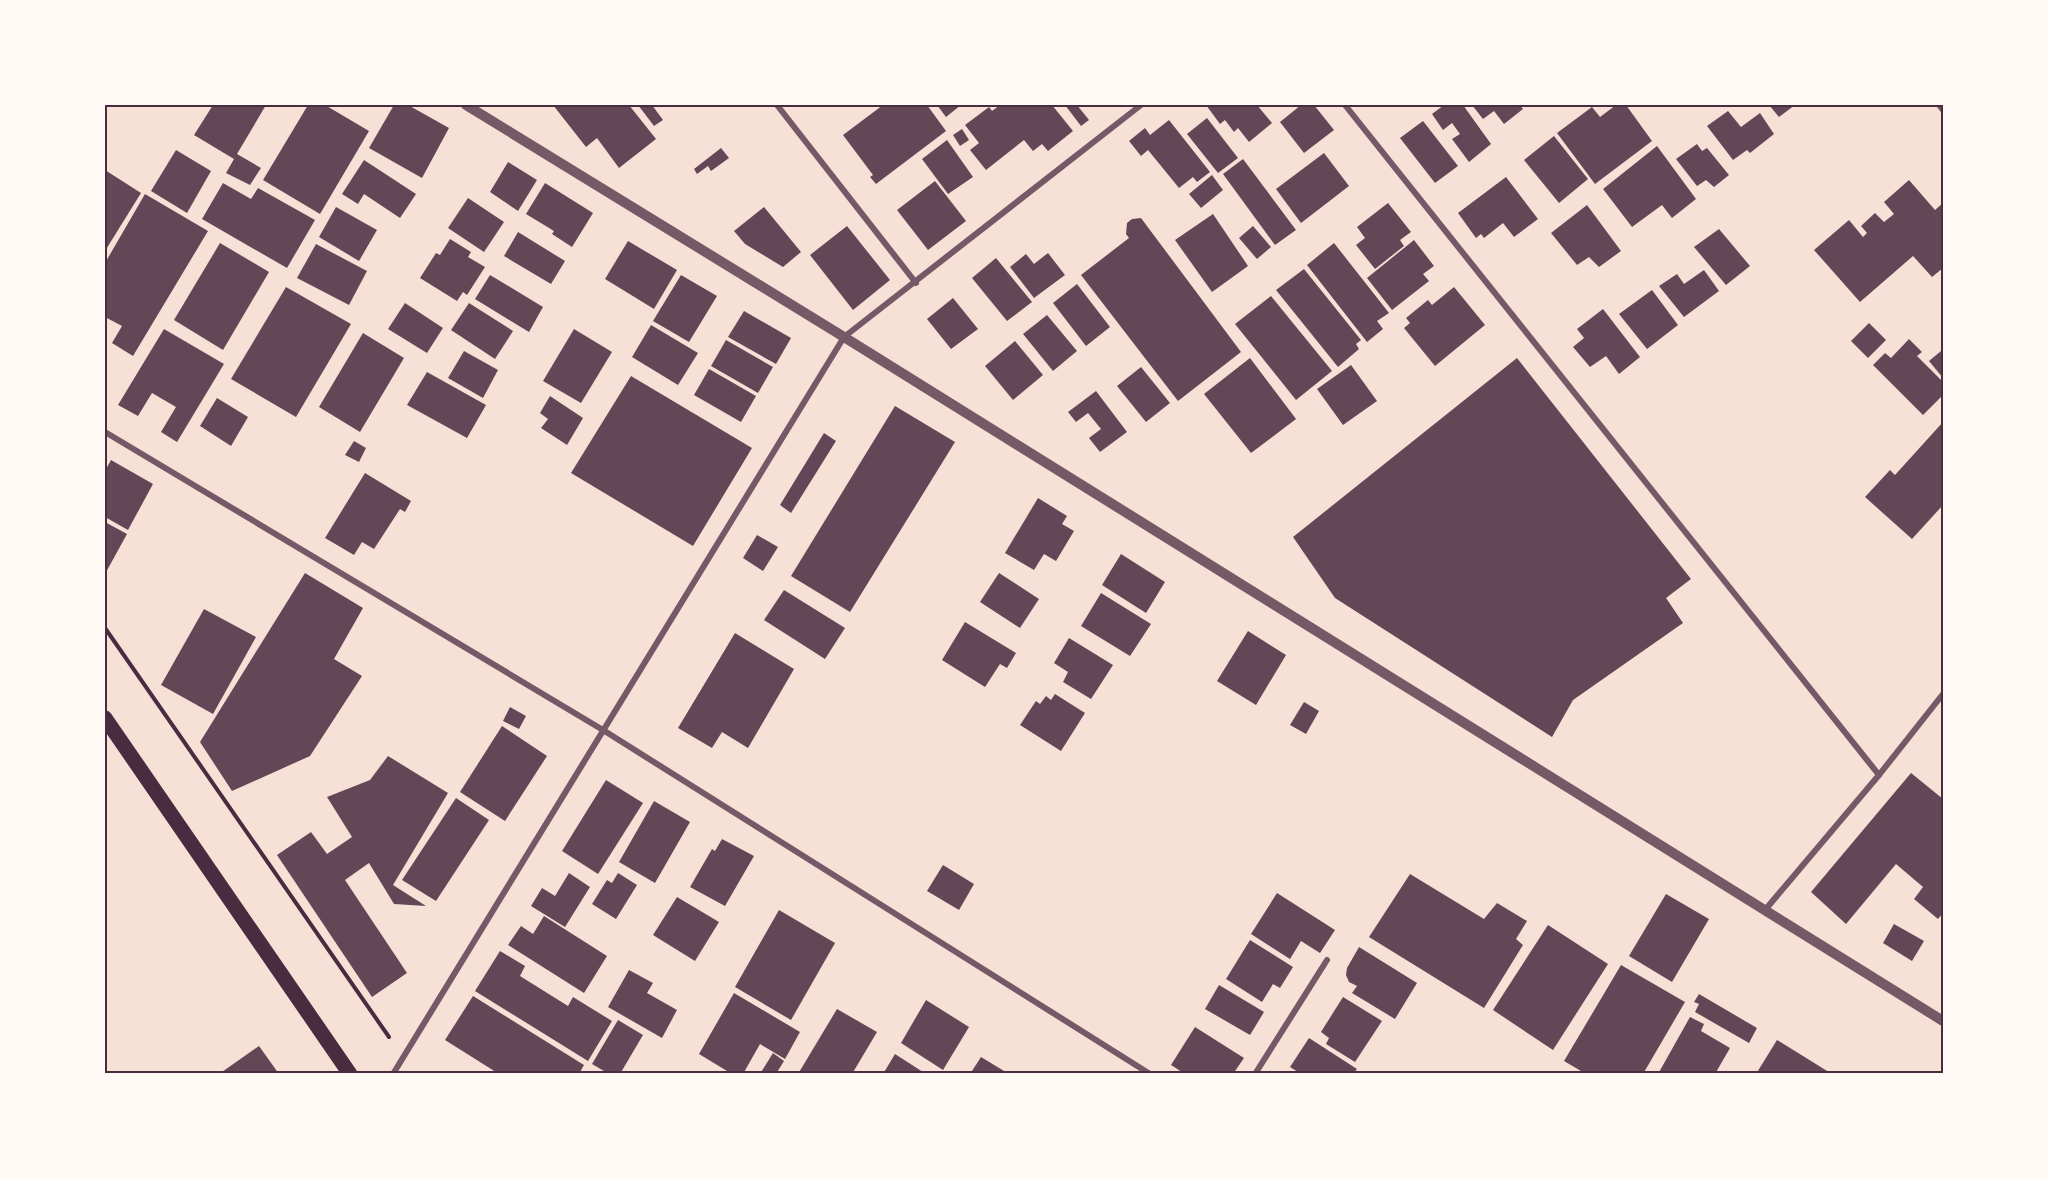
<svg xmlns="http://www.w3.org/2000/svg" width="2048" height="1179" font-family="Spectral,serif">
	<rect width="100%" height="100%" fill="#f7e1d7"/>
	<g fill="#644757">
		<polygon points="213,105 266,105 237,154 261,168 250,185 226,173 234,159 194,135"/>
		<polygon points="308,105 325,105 369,131 320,214 263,180"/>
		<polygon points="394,105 408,105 449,128 422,178 369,148"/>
		<polygon points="553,105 629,105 656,139 619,168 597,138 586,147"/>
		<polygon points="638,105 652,105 663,120 654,126"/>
		<polygon points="883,105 927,105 946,131 876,184 870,177 873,175 843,135"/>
		<polygon points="937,105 961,105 946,117"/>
		<polygon points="1000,105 1052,105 1073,131 1048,151 1042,144 1033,151 1024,140 986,170 970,150 979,143 965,125 989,107 992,111"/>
		<polygon points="1065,105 1077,105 1089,120 1081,126"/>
		<polygon points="1206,105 1257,105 1272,123 1249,142 1238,128 1234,132 1225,120 1220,124"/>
		<polygon points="1301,105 1314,105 1334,130 1304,153 1280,122"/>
		<polygon points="1444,105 1463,105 1491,144 1469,162 1452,139 1460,134 1452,123 1443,130 1432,114"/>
		<polygon points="1472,105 1520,105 1523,109 1504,124 1494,111 1483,119"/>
		<polygon points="1616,105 1626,105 1652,141 1595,184 1557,133 1592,107 1600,117"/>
		<polygon points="1769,105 1795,105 1779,117"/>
		<polygon points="1728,111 1741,127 1760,113 1774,134 1750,153 1747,150 1733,160 1707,126"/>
		<polygon points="1207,118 1238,158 1218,173 1187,134"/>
		<polygon points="1169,120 1210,172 1197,182 1193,177 1179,188 1148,150 1141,156 1129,141 1145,128 1150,135"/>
		<polygon points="1423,121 1458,166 1435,183 1400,138"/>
		<polygon points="962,129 969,140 960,146 953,135"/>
		<polygon points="1554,136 1588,179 1559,203 1524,160"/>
		<polygon points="947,140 973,177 948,194 922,159"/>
		<polygon points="1697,144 1702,151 1707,148 1729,175 1714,187 1706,180 1697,186 1676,159"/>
		<polygon points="1657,146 1696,199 1672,218 1662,205 1632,227 1603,189"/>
		<polygon points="721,148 729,158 711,171 708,166 697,174 694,169"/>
		<polygon points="176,150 211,171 187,213 151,191"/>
		<polygon points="1324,153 1349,186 1301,223 1276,189"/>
		<polygon points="1243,159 1296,230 1275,245 1223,174"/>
		<polygon points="364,160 416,194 400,218 364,194 358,204 342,194"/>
		<polygon points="508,162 537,180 518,211 490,192"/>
		<polygon points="105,170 141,193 105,251"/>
		<polygon points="1212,175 1223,190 1201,208 1189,194"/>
		<polygon points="1506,177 1538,219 1514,237 1503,223 1484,238 1481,234 1476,238 1458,213"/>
		<polygon points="1909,180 1935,210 1943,203 1943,268 1932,277 1913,256 1860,302 1814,250 1849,220 1863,237 1867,233 1861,226 1875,213 1884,222 1894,214 1884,202"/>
		<polygon points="935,181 966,221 928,250 897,210"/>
		<polygon points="223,183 251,199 258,188 315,220 287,268 202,219"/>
		<polygon points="545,183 593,213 572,247 552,234 554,231 526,214"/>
		<polygon points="145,194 208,231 133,356 112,343 122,326 105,317 105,263"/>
		<polygon points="468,198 504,222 484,252 448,228"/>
		<polygon points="1388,203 1411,232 1400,240 1404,246 1375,269 1356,245 1365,238 1357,227"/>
		<polygon points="1587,205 1621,251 1599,267 1589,257 1577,265 1551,233"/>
		<polygon points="336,207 377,230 359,261 319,237"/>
		<polygon points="764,207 801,252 783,267 745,244 734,231"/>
		<polygon points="1213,214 1248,266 1212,292 1175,240"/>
		<polygon points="1141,218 1241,352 1178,401 1081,275 1129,238 1126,234 1127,223 1132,219"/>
		<polygon points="847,226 890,280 853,310 810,255"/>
		<polygon points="1253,226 1271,247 1257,259 1239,238"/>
		<polygon points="1719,229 1750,266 1726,285 1694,247"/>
		<polygon points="518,232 565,261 551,284 504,256"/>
		<polygon points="450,239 471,252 468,257 485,267 467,295 463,292 457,301 420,278 436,253 440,255"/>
		<polygon points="1414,240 1434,266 1423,274 1429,281 1392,310 1367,278"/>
		<polygon points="628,241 677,270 654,309 605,279"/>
		<polygon points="220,243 269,272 223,350 174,320"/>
		<polygon points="1334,243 1389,313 1377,321 1383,329 1367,342 1307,265"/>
		<polygon points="316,244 367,271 349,305 297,278"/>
		<polygon points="1048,253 1065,275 1034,298 1010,267 1026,254 1034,264"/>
		<polygon points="996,258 1032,302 1007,321 972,278"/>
		<polygon points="1304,269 1361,340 1356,344 1359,349 1338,367 1276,290"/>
		<polygon points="1704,270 1719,291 1684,317 1659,286 1677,274 1684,284"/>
		<polygon points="490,275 543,307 529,332 475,299"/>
		<polygon points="681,275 717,296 689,342 653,321"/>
		<polygon points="1077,284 1110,327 1086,346 1053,303"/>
		<polygon points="286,287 351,324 296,417 231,379"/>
		<polygon points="1454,287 1485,325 1435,366 1404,328 1410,323 1406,318 1428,300 1432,305"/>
		<polygon points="1652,290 1678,325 1647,349 1619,314"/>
		<polygon points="1271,296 1332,371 1296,400 1235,324"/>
		<polygon points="953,298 978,329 951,349 927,319"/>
		<polygon points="405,303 443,328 427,353 388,329"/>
		<polygon points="469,303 513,331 495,359 451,330"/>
		<polygon points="1603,309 1640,357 1619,374 1606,356 1590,367 1573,347 1584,338 1577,329"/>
		<polygon points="744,311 791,338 776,364 728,337"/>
		<polygon points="1047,315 1077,351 1053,371 1023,334"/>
		<polygon points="1869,323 1886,340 1868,358 1851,341"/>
		<polygon points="651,325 698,353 678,385 632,357"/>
		<polygon points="164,329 224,364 177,442 161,432 176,407 152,393 138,416 118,405"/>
		<polygon points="574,329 612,352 581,403 543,381"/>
		<polygon points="363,333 404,358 360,432 319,407"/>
		<polygon points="1909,339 1922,352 1917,356 1943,382 1943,395 1923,415 1873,365 1885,353 1891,358"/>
		<polygon points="726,340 773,367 758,393 711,366"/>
		<polygon points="1015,341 1043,375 1013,400 985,366"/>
		<polygon points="464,351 498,370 483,398 448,378"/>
		<polygon points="1941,351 1943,354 1943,378 1929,361"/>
		<polygon points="1250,358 1296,419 1251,453 1204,394"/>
		<polygon points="1517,358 1691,579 1666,598 1683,623 1573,700 1552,737 1335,598 1293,537"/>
		<polygon points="1351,365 1377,401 1343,425 1317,389"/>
		<polygon points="1141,367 1170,403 1146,422 1117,386"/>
		<polygon points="709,369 756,396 741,422 694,395"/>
		<polygon points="427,372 486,405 467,438 407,405"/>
		<polygon points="631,376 752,448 693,546 571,473"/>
		<polygon points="1096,391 1127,432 1100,452 1089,438 1101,429 1088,413 1076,422 1068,412"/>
		<polygon points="550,396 583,418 567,445 541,428 548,419 540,413"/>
		<polygon points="217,398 248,417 231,446 200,426"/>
		<polygon points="895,406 955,442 850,612 791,576"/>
		<polygon points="1943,422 1943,505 1912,539 1865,497 1890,470 1895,475"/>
		<polygon points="824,433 836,441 791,513 780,505"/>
		<polygon points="354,441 366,448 359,462 345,455"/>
		<polygon points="111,460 153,484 128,530 105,517 105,471"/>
		<polygon points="365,473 411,501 405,512 400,509 374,549 362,542 354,555 325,538"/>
		<polygon points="1038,498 1067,516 1062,524 1074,531 1056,561 1044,554 1034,570 1005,553"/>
		<polygon points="105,522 127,534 105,574"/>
		<polygon points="757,535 778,547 763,571 743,558"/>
		<polygon points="1121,554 1165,582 1146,613 1102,585"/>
		<polygon points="305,573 363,608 334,659 362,676 310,756 232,791 200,742"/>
		<polygon points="999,573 1039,599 1020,628 980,602"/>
		<polygon points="784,590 845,628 825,659 764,620"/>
		<polygon points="1101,593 1151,624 1130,656 1081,626"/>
		<polygon points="204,609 256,637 213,714 161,685"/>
		<polygon points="965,622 1016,653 1007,668 1000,664 985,687 942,660"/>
		<polygon points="1248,631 1286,655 1256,705 1217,681"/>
		<polygon points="735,633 794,669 748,748 722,732 712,748 678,728"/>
		<polygon points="1069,638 1113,665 1091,699 1063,682 1068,672 1054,663"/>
		<polygon points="1055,694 1085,713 1061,751 1020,725 1036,701 1040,704 1046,696 1051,700"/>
		<polygon points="1304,702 1319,711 1306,734 1290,725"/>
		<polygon points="510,707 526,716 519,729 503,721"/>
		<polygon points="502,726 547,756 505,821 460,792"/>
		<polygon points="388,756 448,793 393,885 426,906 394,904 369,863 345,880 407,973 372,997 277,855 311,832 327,854 352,837 327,797 370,780"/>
		<polygon points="1911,773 1943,799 1943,913 1938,919 1914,899 1923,887 1896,864 1846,924 1811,892"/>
		<polygon points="606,780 643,803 598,874 562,851"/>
		<polygon points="456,798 489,820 436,901 402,880"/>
		<polygon points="654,801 690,822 655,883 619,862"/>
		<polygon points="722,839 754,856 725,906 690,887 712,849 715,851"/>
		<polygon points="943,865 974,884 959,910 927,891"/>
		<polygon points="569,873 590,887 565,927 531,906 542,888 555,896"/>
		<polygon points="618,873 637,885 616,919 592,904 607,880 612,883"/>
		<polygon points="1410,874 1484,919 1497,903 1527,921 1516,939 1523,945 1484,1008 1369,937"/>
		<polygon points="1277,893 1335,930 1320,953 1301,941 1290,959 1251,934"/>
		<polygon points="1666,894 1709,919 1672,982 1629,956"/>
		<polygon points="677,897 719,922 695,961 653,935"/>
		<polygon points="779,910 835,943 791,1020 735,987"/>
		<polygon points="544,916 607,956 584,993 508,945 521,926 533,934"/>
		<polygon points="1894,924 1924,941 1912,961 1883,943"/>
		<polygon points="1548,925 1608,964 1553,1050 1493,1010"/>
		<polygon points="1250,940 1293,967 1280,988 1273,984 1262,1002 1226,979"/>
		<polygon points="1359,947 1417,983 1395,1019 1352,993 1357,986 1349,982 1346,975 1347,968"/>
		<polygon points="500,951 525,966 520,976 568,1006 573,997 612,1021 588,1061 475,991"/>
		<polygon points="1621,965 1685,1002 1643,1074 1586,1074 1564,1061"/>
		<polygon points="629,970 653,983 647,993 677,1010 662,1038 608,1007"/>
		<polygon points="1219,985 1264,1012 1250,1035 1205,1009"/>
		<polygon points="734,993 800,1032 785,1059 760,1044 743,1074 732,1074 699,1054"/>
		<polygon points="1699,994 1757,1028 1749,1043 1695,1012 1699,1004 1694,1002"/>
		<polygon points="473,996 584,1065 579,1074 499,1074 445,1040"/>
		<polygon points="1343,997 1382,1021 1355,1062 1326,1044 1329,1038 1321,1032"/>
		<polygon points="926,1000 969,1027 943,1070 901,1043"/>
		<polygon points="837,1009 877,1032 852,1074 798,1074"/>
		<polygon points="1690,1017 1704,1024 1701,1031 1730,1048 1715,1074 1658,1074"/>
		<polygon points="618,1020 643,1035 620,1074 609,1074 592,1064"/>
		<polygon points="1195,1027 1244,1058 1233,1074 1185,1074 1171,1065"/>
		<polygon points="1309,1038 1357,1069 1353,1074 1301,1074 1290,1067"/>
		<polygon points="1777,1040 1832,1074 1756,1074"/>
		<polygon points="259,1046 279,1074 219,1074"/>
		<polygon points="773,1053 784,1061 776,1074 760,1074"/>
		<polygon points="895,1054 926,1074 883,1074"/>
		<polygon points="981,1057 1009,1074 970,1074"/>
	</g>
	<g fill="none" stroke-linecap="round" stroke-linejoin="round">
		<polyline stroke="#4a2c40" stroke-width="4" points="105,628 389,1037"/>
		<g stroke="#755966" stroke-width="6">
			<polyline points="777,105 916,283"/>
			<polyline points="1345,105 1879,775"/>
			<polyline points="1939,105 1943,110"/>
			<polyline points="105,432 603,730 1150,1074"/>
			<polyline points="1765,910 1879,775 1943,694"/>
			<polyline points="393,1074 844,337 1141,105"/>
			<polyline points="1255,1074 1327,960"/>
		</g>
		<polyline stroke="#755966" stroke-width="10" points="466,105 844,337 1943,1021"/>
		<polyline stroke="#4a2c40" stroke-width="15" points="105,718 350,1074"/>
	</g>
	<rect width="2048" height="1179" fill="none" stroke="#fffaf5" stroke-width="213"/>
	<rect x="106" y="106" width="1836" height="966" fill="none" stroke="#4a2c40" stroke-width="2"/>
</svg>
